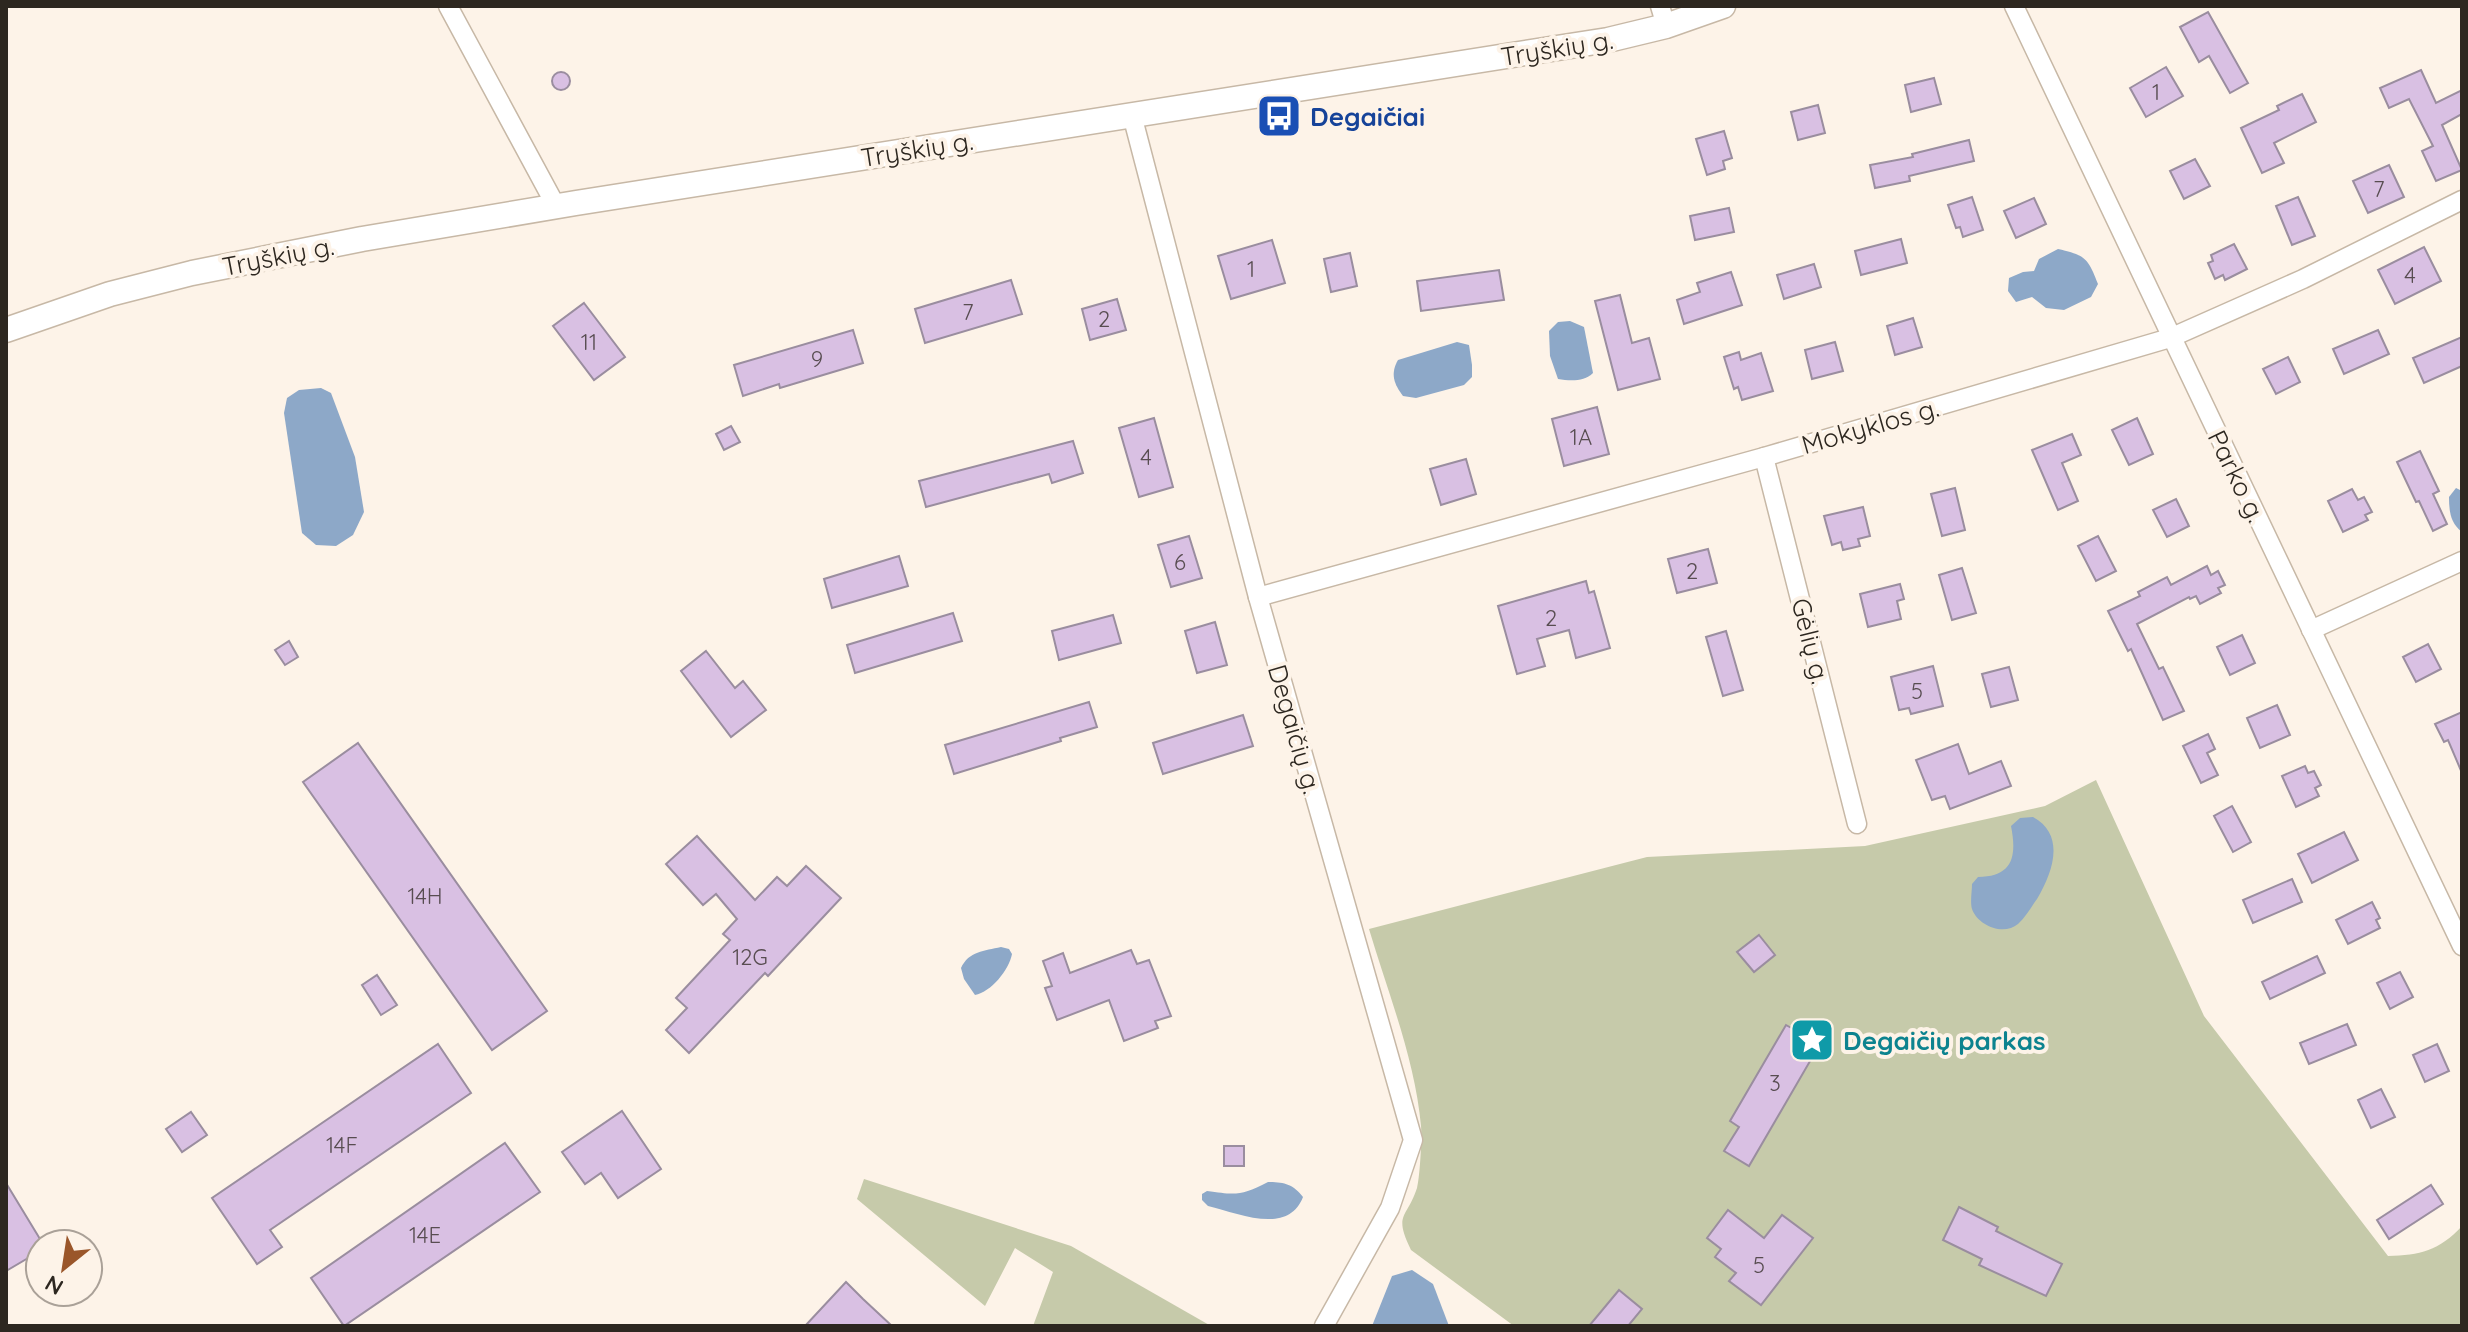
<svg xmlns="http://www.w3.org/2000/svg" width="2468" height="1332" font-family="Quicksand,sans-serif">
	<rect width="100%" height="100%" fill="#fdf3e8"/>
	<g fill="#c6caaa">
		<path d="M 2096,780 L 2204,1016 L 2388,1256 C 2420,1255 2439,1251 2462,1226 L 2462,1326 L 1514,1326 L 1411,1250 C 1393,1213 1407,1219 1417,1188 C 1420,1177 1422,1138 1421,1126 C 1415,1059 1388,993 1369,929 L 1647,857 L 1865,846 L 2045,806 Z"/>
		<polygon points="864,1179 1071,1246 1211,1326 1033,1326 1053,1272 1015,1248 985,1306 857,1199"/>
	</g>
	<g fill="#8da8c8">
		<path d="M 2058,249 C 2085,255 2088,258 2098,284 L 2091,297 L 2064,310 L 2046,308 L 2032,297 L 2016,302 L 2008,291 L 2009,278 L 2023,272 L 2034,271 L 2039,259 Z"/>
		<path d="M 1570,321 L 1584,327 L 1593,373 C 1584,382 1570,381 1558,379 L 1550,356 L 1549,331 L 1558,322 Z"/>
		<path d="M 1457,342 L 1469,345 L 1472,365 L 1472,377 L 1464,385 L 1416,398 L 1403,396 C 1394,384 1390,374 1398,360 Z"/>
		<polygon points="321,388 331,393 355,457 364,512 353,535 336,546 316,545 302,533 284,413 287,398 299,390"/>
		<path d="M 2456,488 L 2462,491 L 2462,532 C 2450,523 2449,510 2449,497 Z"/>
		<path d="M 2033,817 C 2066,835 2053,872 2037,899 C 2031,907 2026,917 2018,924 C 2004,936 1978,926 1972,909 C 1970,902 1972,891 1972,884 L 1978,877 C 2013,877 2017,856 2011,826 L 2020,818 Z"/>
		<path d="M 1001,947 L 1009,949 L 1012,954 C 1009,970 991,992 975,995 L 964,979 L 961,968 C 969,951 984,951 1001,947 Z"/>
		<path d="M 1268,1182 C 1284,1182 1293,1184 1303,1197 C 1288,1236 1238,1213 1208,1206 L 1202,1200 L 1202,1194 L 1207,1191 C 1236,1195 1241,1196 1268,1182 Z"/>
		<polygon points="1412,1270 1433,1284 1449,1326 1372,1326 1392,1276"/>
	</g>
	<g fill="#d9c0e3" stroke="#9a8d9f" stroke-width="2">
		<polygon points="2208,12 2248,83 2230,93 2209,56 2199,62 2180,27"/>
		<polygon points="2166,67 2183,96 2146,117 2130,88"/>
		<polygon points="2421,70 2436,103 2462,90 2462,114 2442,125 2462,170 2436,181 2422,151 2433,146 2409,99 2389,108 2380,88"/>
		<circle cx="561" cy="81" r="9"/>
		<polygon points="1934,78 1941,104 1911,112 1905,85"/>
		<polygon points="2302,94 2316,122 2274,143 2284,163 2262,173 2241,128 2279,110 2277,106"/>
		<polygon points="1818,105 1825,133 1798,140 1791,112"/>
		<polygon points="1724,131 1732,158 1723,161 1725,169 1707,175 1696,139"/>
		<polygon points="1969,140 1974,161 1909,176 1910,181 1875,188 1870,165 1913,157 1912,154"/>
		<polygon points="2195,159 2210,186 2184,199 2170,171"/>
		<polygon points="2389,165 2404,197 2368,213 2353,181"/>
		<polygon points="1972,197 1983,230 1963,237 1960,227 1956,228 1948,205"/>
		<polygon points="2298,197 2315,236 2292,245 2276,206"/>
		<polygon points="2034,198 2046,224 2016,238 2004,211"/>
		<polygon points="1729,208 1734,232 1695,240 1690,216"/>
		<polygon points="1901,239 1907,263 1861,275 1855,251"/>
		<polygon points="1272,240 1285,283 1231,299 1218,256"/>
		<polygon points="2234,244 2247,269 2225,280 2223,275 2215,279 2208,263 2213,261 2211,255"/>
		<polygon points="2424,247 2441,281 2395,304 2378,270"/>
		<polygon points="1350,253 1357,286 1331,292 1324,259"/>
		<polygon points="1814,264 1821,287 1784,299 1777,275"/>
		<polygon points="1499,270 1504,300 1421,311 1417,281"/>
		<polygon points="1731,272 1742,305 1684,324 1677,300 1700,292 1697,283"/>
		<polygon points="1011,280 1022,314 925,343 915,309"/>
		<polygon points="1620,295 1632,343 1649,338 1660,379 1618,390 1595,301"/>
		<polygon points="1117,299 1126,330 1090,340 1082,309"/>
		<polygon points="584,303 625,357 594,380 553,326"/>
		<polygon points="1913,318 1922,347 1895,355 1887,326"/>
		<polygon points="853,330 863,363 780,388 779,384 743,396 734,365"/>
		<polygon points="2378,330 2389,354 2344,374 2333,349"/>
		<polygon points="2462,337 2462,366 2424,383 2413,358"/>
		<polygon points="1835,342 1843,371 1812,379 1805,350"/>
		<polygon points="1739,352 1741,360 1761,353 1773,391 1742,400 1738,387 1734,389 1724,357"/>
		<polygon points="2288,357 2300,382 2276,394 2263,369"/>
		<polygon points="1597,407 1609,454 1564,466 1552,419"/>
		<polygon points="1154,418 1173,487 1139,497 1119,428"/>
		<polygon points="2137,418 2153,454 2129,465 2112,430"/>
		<polygon points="731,426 740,442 724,450 716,434"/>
		<polygon points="2072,434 2081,455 2062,463 2078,501 2058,510 2032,450"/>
		<polygon points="1073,441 1083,473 1052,483 1049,474 926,507 919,481"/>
		<polygon points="2420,451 2439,491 2433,494 2447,524 2433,531 2419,501 2416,502 2397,462"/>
		<polygon points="1466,459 1476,494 1441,505 1430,469"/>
		<polygon points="1955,488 1965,530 1942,536 1931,494"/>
		<polygon points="2352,489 2358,500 2364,497 2372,512 2365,515 2368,520 2343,532 2328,501"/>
		<polygon points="2176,499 2189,526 2167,537 2153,510"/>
		<polygon points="1863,507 1870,536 1858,539 1860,546 1843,550 1841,542 1832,545 1824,516"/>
		<polygon points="1189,536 1202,578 1171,587 1158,545"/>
		<polygon points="2098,536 2116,571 2096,581 2078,546"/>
		<polygon points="1708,549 1717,583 1677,593 1668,559"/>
		<polygon points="899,556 908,586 832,608 824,579"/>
		<polygon points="2207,566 2211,575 2218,571 2225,585 2218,588 2221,593 2200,604 2196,596 2190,599 2189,597 2137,624 2159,669 2163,667 2184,711 2163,720 2131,649 2128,651 2108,611 2140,596 2138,592 2167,577 2171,585"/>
		<polygon points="1962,568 1976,613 1952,620 1939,575"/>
		<polygon points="1586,581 1589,593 1594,591 1610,648 1576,658 1569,630 1537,639 1545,666 1517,674 1498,606"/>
		<polygon points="1900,584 1904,599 1897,601 1901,619 1868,627 1860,594"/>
		<polygon points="953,613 962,641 855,673 847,645"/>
		<polygon points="1113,615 1121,643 1059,660 1052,631"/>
		<polygon points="1215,622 1227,665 1197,673 1185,631"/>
		<polygon points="1726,631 1743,690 1723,696 1706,637"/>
		<polygon points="2242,635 2255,663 2230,675 2217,647"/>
		<polygon points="289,641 298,657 285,665 275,650"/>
		<polygon points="2428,644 2441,669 2416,682 2403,657"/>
		<polygon points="706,651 735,688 743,681 766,710 731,737 681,671"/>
		<polygon points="1933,666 1943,706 1911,714 1909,708 1899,710 1891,677"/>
		<polygon points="2009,667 2018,700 1991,707 1982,674"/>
		<polygon points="1089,702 1097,727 1060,738 1061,741 954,774 945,745"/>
		<polygon points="2277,705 2290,735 2260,748 2247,718"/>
		<polygon points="2462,712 2462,773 2448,740 2444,742 2435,724"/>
		<polygon points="1243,715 1253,746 1163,774 1153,743"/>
		<polygon points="2208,734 2215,749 2207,753 2218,775 2201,783 2183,746"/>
		<polygon points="358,743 547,1011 492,1050 303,782"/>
		<polygon points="1958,744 1969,774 2001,761 2011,786 1950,809 1945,796 1932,800 1916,760"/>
		<polygon points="2305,766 2308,773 2314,771 2321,785 2315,788 2319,796 2296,807 2282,776"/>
		<polygon points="2232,806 2251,842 2233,852 2214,816"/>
		<polygon points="2344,832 2358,860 2312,883 2298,854"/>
		<polygon points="697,836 755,900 777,877 787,886 806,866 841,898 768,976 765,973 689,1053 666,1030 687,1008 676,998 730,940 723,934 737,919 716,894 703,905 666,864"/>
		<polygon points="2292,879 2302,902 2253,923 2243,900"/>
		<polygon points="2372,902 2380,918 2376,920 2380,928 2348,944 2336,920"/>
		<polygon points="1759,935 1775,955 1754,972 1737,952"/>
		<polygon points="1131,950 1137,964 1149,960 1171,1016 1155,1021 1158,1028 1124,1041 1109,1000 1057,1020 1045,988 1052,986 1043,961 1063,953 1070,973"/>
		<polygon points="2317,956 2325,973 2270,999 2262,982"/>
		<polygon points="2400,972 2413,997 2390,1009 2377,983"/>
		<polygon points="377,975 397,1005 381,1015 362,985"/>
		<polygon points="2347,1024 2356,1045 2309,1064 2300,1043"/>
		<polygon points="1786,1025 1820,1044 1749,1166 1724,1151 1739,1127 1730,1121"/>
		<polygon points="438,1044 471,1093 270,1230 282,1247 257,1264 212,1198"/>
		<polygon points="2437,1044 2449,1071 2425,1082 2413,1055"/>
		<polygon points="2381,1089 2395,1117 2371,1128 2358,1100"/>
		<polygon points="622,1111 661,1169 618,1198 601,1173 585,1184 562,1152"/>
		<polygon points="191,1112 207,1135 182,1152 166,1129"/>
		<polygon points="505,1143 540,1192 344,1326 311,1278"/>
		<rect x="1224" y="1146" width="20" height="20"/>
		<polygon points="6,1183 40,1239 40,1251 6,1271"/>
		<polygon points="2431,1185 2443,1204 2389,1239 2377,1220"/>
		<polygon points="1959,1207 1998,1227 1996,1231 2062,1264 2046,1296 1979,1265 1982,1259 1943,1240"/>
		<polygon points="1728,1210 1764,1238 1782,1215 1813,1238 1761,1305 1729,1281 1736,1273 1715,1257 1721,1249 1707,1238"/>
		<polygon points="846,1282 863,1299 892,1326 805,1326"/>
		<polygon points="1619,1290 1642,1309 1628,1326 1589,1326"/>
	</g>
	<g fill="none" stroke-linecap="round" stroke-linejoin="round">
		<g stroke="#c7b8a6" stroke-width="21">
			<g id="minor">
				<polyline points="448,6 556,206"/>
				<polyline points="1660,6 1666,26"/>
				<polyline points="2014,6 2462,946"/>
				<polyline points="1132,115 1258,597 1413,1140 1390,1208 1324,1326"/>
				<polyline points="1764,457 1857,824"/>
				<polyline points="1258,597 1764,457 2170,338 2303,279 2462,200"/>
				<polyline points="2311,630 2462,561"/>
			</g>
		</g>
		<g stroke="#c7b8a6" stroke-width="27">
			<polyline id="secondary" points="6,330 110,294 192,273 362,239 576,203 1608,40 1666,26 1723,6"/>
		</g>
		<use href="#minor" stroke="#fff" stroke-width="18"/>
		<use href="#secondary" stroke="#fff" stroke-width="24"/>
	</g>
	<defs>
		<g id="bus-square" transform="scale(2.3)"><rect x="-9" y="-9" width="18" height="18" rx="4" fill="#1a4fb4" stroke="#fdf3e8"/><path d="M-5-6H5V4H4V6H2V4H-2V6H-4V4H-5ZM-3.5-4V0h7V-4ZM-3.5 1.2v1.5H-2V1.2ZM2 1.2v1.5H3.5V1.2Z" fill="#fff"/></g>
		<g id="sight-square" transform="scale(2.3)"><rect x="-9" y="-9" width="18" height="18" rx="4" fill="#0f9aa8" stroke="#fdf3e8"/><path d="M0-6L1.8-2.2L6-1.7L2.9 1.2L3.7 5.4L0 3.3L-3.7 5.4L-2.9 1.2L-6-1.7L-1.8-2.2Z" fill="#fff"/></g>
	</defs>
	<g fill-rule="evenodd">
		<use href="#bus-square" x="1279" y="116"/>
		<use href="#sight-square" x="1812" y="1040"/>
	</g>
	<g text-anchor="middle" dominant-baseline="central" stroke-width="8" stroke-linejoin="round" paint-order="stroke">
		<g font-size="22" fill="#584d51">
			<text x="2156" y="92">1</text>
			<text x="2379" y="189">7</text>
			<text x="1251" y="269">1</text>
			<text x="2410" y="275">4</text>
			<text x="968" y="312">7</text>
			<text x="1104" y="319">2</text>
			<text x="589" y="342">11</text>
			<text x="817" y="359">9</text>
			<text x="1581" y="437">1A</text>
			<text x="1146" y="457">4</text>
			<text x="1180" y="562">6</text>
			<text x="1692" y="571">2</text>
			<text x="1551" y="618">2</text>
			<text x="1917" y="691">5</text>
			<text x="425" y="896">14H</text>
			<text x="750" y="957">12G</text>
			<text x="1775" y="1083">3</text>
			<text x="342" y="1145">14F</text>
			<text x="425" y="1235">14E</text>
			<text x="1759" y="1265">5</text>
		</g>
		<g font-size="26" fill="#2d2720" stroke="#fdf3e8">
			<text transform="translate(1557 48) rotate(-9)">Tryškių g.</text>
			<text transform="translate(917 149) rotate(-9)">Tryškių g.</text>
			<text transform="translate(278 256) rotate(-11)">Tryškių g.</text>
			<text transform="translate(1870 426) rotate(-16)">Mokyklos g.</text>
			<text transform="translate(2237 476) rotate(64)">Parko g.</text>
			<text transform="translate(1811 641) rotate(76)">Gėlių g.</text>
			<text transform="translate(1295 729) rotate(74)">Degaičių g.</text>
		</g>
		<g font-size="26" font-weight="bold" fill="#164399" stroke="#fdf3e8" text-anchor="start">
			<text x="1310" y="116">Degaičiai</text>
		</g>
		<g font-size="26" font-weight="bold" fill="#0d838f" stroke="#fdf3e8" text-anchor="start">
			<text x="1843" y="1040">Degaičių parkas</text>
		</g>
	</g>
	<rect width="2468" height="1332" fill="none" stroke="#2d2720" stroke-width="16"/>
	<g transform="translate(64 1268) rotate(210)"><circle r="38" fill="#fdf3e8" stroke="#aaa198" stroke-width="2"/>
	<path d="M0-6L14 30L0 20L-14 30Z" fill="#9a562a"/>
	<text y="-12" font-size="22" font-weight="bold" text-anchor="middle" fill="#2d2720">N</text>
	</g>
</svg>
